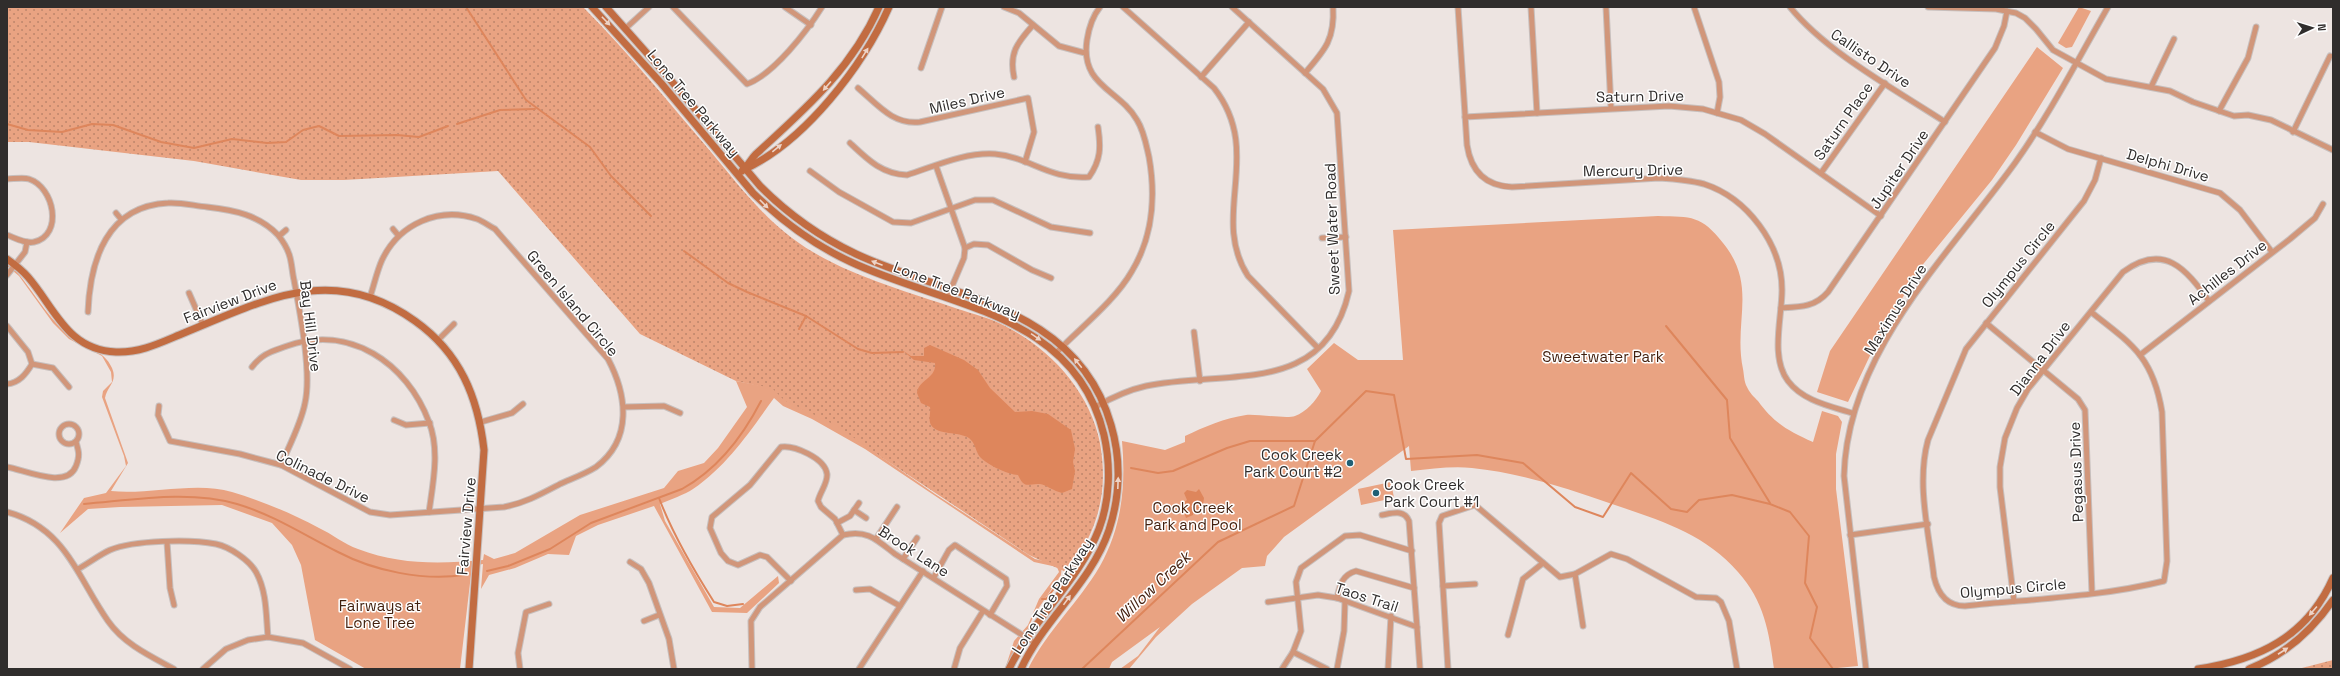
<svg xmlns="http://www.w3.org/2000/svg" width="2340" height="676" font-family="'Space Grotesk',sans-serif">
	<defs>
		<pattern id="grass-dots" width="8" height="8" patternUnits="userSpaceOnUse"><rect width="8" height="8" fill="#e9a382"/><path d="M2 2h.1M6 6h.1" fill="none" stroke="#bd856b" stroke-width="1.8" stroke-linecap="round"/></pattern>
	</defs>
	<rect width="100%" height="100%" fill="#ede4e1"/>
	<g fill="url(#grass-dots)">
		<path d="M 7,7 L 583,7 C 629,53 669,103 711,152 C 736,182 761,215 792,238 C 838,273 903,290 958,309 C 973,314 991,318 1005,326 C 1051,349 1090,392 1100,443 C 1109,495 1097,530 1068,573 L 1029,555 L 860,443 L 775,397 L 772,389 L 736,381 L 640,334 L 498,171 L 344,180 L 301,180 L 194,161 L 29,142 L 7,142 Z"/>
		<polygon points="2333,660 2333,669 2298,669"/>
	</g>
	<g fill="#e9a382">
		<polygon points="2079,7 2091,11 2072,47 2066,48 2058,43"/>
		<polygon points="2037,47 2063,68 2016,145 1992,180 1920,268 1876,343 1848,402 1817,392 1830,351"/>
		<path d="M 1658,216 C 1692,217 1701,215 1723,243 C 1758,286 1733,322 1743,369 C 1744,374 1744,382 1747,387 C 1749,392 1754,397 1758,401 C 1774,423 1788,431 1813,442 L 1822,411 L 1838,416 L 1842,422 L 1836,454 L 1836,489 L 1858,666 L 1827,669 L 1774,669 C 1769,631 1764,601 1738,572 C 1704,533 1659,520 1612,504 C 1566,488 1520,473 1472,468 C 1452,466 1431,469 1411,471 L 1409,446 L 1284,537 L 1267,556 L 1265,566 L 1242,568 L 1192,604 L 1156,637 L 1129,669 L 1120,669 L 1138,656 L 1160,627 L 1112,662 L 1109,669 L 1028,669 C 1047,631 1079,602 1100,566 C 1122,527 1126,485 1122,441 L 1165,450 L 1185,442 L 1185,436 C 1204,427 1225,418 1246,415 C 1258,414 1287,419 1295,416 C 1306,412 1316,401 1321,391 L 1307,369 L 1334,343 L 1358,360 L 1403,360 L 1393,230 Z"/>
		<path d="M 7,261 C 30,284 44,314 68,335 C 82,347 104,349 112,368 C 118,382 107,386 105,398 L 128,463 L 111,491 C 149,495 196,481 232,492 C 262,501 291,513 319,528 C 332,534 344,544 358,549 C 400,565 440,564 483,560 L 484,554 L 494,559 L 515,553 L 580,515 L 664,488 L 678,471 L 704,463 L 718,448 L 747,407 L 736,381 L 772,388 L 784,400 L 837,426 L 935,494 L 1035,559 L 1062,565 L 1061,575 L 1034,615 L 1027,631 L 1017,645 L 1007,669 L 1005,669 L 1014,641 L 1028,625 L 1039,599 L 1059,572 L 1057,567 L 1034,562 L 865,449 L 812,419 L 783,406 L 774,398 C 750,431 728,465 693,489 C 684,495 671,499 660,504 L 665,521 L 714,607 L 740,608 L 778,576 L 779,583 L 747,613 L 712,612 L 654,506 L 598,525 L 576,536 L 569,555 L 548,554 L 515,568 L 489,575 L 481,589 L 483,564 L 472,566 L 460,669 L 366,669 L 315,640 L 301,565 L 292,545 L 272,523 L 222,505 L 120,507 L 88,509 L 60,533 L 84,498 L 106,493 L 126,466 L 124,456 L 102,397 L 103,391 L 112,382 L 111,372 L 102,356 L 69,339 L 53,323 L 19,276 L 7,266 Z"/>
		<polygon points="1391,482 1394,498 1361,505 1358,489"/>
	</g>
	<g fill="#de865c">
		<path d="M 930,345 L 964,360 L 978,370 L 990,388 L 1015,412 L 1032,411 L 1048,414 L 1071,430 L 1075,449 L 1073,462 L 1075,471 L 1072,489 L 1062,493 C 1054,491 1046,485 1040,484 C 1028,483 1025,490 1018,475 C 1009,475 982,463 978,454 C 975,448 975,443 969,438 C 958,431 939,436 931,425 C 928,420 931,412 930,407 L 921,403 L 917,393 C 918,380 937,378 935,363 L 914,360 L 902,350 L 911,356 L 924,356 L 924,348 Z"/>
		<polygon points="1199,489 1204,498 1202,512 1196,509 1193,504 1191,506 1194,510 1193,515 1186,518 1183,509 1178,512 1181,504 1184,507 1183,503 1187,500 1184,493 1187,490 1196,492"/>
	</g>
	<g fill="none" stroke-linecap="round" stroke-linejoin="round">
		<g stroke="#de865c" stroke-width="2">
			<polyline points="466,7 526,100 590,147 611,176 651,216"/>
			<polyline points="7,124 28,130 62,132 92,124 113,125 161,142 194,148 232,139 267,143 286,142 303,130 319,126 339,136 397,135 419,137 448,126"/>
			<polyline points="457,124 500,110 535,109"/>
			<polyline points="684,251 728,283 747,292 806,316 858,349 872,353 903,352"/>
			<polyline points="1666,326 1727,400 1730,438 1770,503"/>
			<polyline points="799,329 806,316"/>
			<polyline points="1131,468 1158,473 1173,471 1227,448 1250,441 1315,441"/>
			<path d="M 659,498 C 673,535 693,569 714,602 L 727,606 L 743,604"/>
			<path d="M 84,504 C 133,500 189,490 237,504 C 274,515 304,535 338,552 C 374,571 423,581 464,575"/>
			<path d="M 487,571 L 508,566 L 550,549 L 591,523 L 682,489 C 718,469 742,438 761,401"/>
			<polyline points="1042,599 1046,599 1074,563"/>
			<polyline points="1082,669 1218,542 1294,506 1315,441 1366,391 1394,395 1406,459 1477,455 1523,463 1575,507 1603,517 1631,473 1671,509 1687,512 1699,500 1732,495 1770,504 1790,512 1809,536 1805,583 1817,607 1810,638 1833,669"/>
		</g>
		<g stroke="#c7bfbd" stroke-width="7">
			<g id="street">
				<path d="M 673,7 L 747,84 C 774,74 807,31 822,7"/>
				<polyline points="785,7 811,25"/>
				<polyline points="1004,7 1019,13 1059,46 1085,53"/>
				<path d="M 1123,7 L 1214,88 C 1265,153 1209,216 1248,276 L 1318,348"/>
				<path d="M 1458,7 L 1467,145 C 1471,171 1485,186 1512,187 L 1659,178 C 1674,179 1689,180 1704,184 C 1747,198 1782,244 1782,290 C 1782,318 1770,357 1788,381 C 1803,401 1830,406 1852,413"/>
				<polyline points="1531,7 1537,113"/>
				<polyline points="1606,7 1611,108"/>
				<polyline points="1694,7 1719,82 1720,97 1717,113"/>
				<path d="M 1790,7 C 1826,52 1896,90 1945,122"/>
				<polyline points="1928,7 1996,9 2016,13 2025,18 2036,29 2053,50 2106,79 2170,91 2193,102 2234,116 2248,115 2271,120 2333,150"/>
				<polyline points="626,28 649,7"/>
				<polyline points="921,68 942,7"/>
				<path d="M 1305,73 C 1325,50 1335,39 1333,7"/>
				<path d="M 1014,77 C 1009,53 1017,43 1033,25"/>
				<polyline points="1201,77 1249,22"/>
				<polyline points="2151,87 2174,39"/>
				<path d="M 858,88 C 878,105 893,125 920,122 L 1028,98 L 1034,132 L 1025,162"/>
				<polyline points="2219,111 2248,58 2256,27"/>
				<polyline points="1465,117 1669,106 1703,109 1741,120 1765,134 1881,216"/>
				<polyline points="2035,132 2068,149 2220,193 2240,210 2272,252"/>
				<polyline points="2293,132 2330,56"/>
				<path d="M 850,143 C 868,160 882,174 907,175 C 935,166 965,152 995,154 C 1030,157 1049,180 1089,177 C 1101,160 1101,147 1098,127"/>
				<polyline points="936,166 965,248 964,258 947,298"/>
				<polyline points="810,171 839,192 893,222 911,223 975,200 993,200 1051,227 1090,233"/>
				<polyline points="1821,173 1885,83"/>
				<path d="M 7,179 C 13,179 23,177 29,179 C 54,187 64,235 34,242 C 26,244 15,238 7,235"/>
				<polyline points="116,213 121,219"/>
				<polyline points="393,229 398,235"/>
				<polyline points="279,236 286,230"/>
				<polyline points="1322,238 1346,237"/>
				<polyline points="965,248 974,244 988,245 1032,270 1051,278"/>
				<polyline points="7,275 25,252 27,242"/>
				<polyline points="189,293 203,325"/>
				<path d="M 1781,308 C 1801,307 1815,307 1828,292 L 1995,48 L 2004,26 L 2007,11"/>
				<path d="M 88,312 C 90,260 107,206 168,203 C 181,202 195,206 207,207 C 234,210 259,215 278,235 C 282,240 287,248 289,254 C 292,262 292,272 294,280 C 300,313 312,372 305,403 C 301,424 289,446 281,465"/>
				<path d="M 2091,312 C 2132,344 2153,357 2162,412 L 2167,561 L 2164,581 C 2100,597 2031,599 1965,606 C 1947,606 1938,594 1934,577 C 1929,533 1916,484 1928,440 L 1966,349 L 2084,201 L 2095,180 L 2101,158"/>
				<polyline points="1986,323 2078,399 2085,410 2092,593"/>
				<path d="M 7,326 L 28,352 L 32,364 C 26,374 19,383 7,384"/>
				<polyline points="1194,332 1200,381"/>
				<polyline points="438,340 454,324"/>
				<path d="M 1056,353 C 1080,328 1115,301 1132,271 C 1153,236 1156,197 1149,157 C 1146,144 1144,131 1137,120 C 1119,89 1080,86 1087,40 C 1089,27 1092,17 1100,7"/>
				<polyline points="2140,355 2290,239 2315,218 2323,204"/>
				<polyline points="32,364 53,368 69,387"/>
				<path d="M 252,367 C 263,353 271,352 287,346 C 350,324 407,363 429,422 C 440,450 433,483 429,512"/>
				<path d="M 159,406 L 158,415 L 170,441 L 240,454 L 281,465 L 370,512 L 390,515 L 504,507 C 525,503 541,494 560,484 C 571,479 585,474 596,467 C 633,439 627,395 608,359 L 495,229 C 489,226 483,221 477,219 C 439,206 399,224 382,260 C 377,271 374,285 370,297"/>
				<polyline points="624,407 664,406 680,413"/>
				<path d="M 1095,407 C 1111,398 1128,390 1146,386 C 1226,369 1325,398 1349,291 L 1337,113 L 1323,89 L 1232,7"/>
				<polyline points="394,420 406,425 430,423"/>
				<polyline points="481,422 512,413 523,404"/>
				<circle cx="69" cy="434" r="10"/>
				<path d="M 7,467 C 25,470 67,490 76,466 C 80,456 79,452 76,442"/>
				<polyline points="854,510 866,518"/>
				<path d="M 7,512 C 66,528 77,577 108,621 C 124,644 150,656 174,669"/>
				<path d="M 1382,515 C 1393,513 1404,509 1409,521 L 1417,627"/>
				<polyline points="837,523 850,516 859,503"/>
				<polyline points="1850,535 1928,524"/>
				<polyline points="876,539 897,507"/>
				<polyline points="167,542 170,588 174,605"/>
				<polyline points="903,559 917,538"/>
				<polyline points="630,562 641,569 649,583 669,639 674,669"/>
				<path d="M 78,569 C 89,563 99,555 110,550 C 134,540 191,539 216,544 C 230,547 249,560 256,572 C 267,592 266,615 268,637"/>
				<polyline points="1575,574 1583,626"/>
				<polyline points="934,577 949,550 955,545 1006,579 1007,586 990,615"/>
				<path d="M 791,581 L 767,557 L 760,555 L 738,565 L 728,561 L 721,553 L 710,528 L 712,517 L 750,485 L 781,447 C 794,445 825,458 827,474 C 828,483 820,492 818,501 L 821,507 L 835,519 L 843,535"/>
				<polyline points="1443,586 1475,584"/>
				<polyline points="856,590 870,589 900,606"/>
				<path d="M 1337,598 C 1340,585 1342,575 1356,571 L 1414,588"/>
				<path d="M 2014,601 L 2000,487 L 2000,467 L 2005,438 L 2017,408 L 2028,389 L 2123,272 C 2164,242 2186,269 2209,301"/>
				<polyline points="1268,602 1318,595 1337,598 1417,627 1420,669"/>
				<polyline points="644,621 659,615"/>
				<polyline points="1508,635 1523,579 1543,563"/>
				<polyline points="1293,652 1327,669"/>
				<polyline points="203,669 226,649 248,640 268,637 303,643 350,669"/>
				<polyline points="520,669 518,653 526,612 549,604"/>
				<path d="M 752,669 L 751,621 L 760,607 L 843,535 C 867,529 877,540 895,554 L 1035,643"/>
				<polyline points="859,669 923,571"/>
				<polyline points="954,669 960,648 983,611"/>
				<polyline points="1282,669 1293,652 1301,631 1296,582 1301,568 1345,536 1360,535 1412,551"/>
				<polyline points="1337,669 1344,631 1345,601"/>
				<polyline points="1388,669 1391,616"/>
				<polyline points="1448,669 1439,523 1442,516 1475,505 1560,577 1575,574 1611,554 1627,559 1696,597 1716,598 1721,602 1729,621 1737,669"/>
				<path d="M 1866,669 L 1844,476 C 1847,353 1947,257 2015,163 C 2050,114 2078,59 2108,7"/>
			</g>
		</g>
		<g stroke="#c7bfbd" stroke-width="9">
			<g id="secondary">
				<path d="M 592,7 L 661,83 L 753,193 C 782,221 814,245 851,262 C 946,307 1075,312 1104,435 C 1111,466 1110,500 1099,529 C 1079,581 1033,619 1009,669"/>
				<path d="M 606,7 L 668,77 L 760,186 C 788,214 820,237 856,254 C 951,298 1077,305 1111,425 C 1121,459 1120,496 1109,530 C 1091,583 1044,619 1021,669"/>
				<path d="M 745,169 C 805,141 863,66 889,7"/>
				<path d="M 742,171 C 748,166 751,159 756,154 C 805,109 851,70 879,7"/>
				<path d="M 7,259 C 14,264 22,270 28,277 C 55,308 67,350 116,352 C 141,353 162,342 184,333 C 265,300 333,262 415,321 C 460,353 478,397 484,450 L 469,669"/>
				<path d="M 2198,669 C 2258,660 2307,637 2333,578"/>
				<path d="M 2249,669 C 2285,655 2311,632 2333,600"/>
			</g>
		</g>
		<use href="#street" stroke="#d1967a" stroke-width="5"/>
		<use href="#secondary" stroke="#c26c41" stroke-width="7"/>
	</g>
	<defs><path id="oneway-solid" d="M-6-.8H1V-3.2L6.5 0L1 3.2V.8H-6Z"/></defs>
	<g fill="#edd3c6">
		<use href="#oneway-solid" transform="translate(606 21) rotate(46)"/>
		<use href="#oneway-solid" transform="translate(865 53) rotate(-58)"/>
		<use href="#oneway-solid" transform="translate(827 86) rotate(131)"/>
		<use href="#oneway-solid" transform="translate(777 148) rotate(-39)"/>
		<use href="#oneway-solid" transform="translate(764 204) rotate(45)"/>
		<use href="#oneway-solid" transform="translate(877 263) rotate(-159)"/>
		<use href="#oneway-solid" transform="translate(1036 337) rotate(34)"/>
		<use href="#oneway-solid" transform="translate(1078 363) rotate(-129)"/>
		<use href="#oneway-solid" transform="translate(1118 483) rotate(-88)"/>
		<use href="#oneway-solid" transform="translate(1067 600) rotate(-54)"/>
		<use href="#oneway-solid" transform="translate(2313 611) rotate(131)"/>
		<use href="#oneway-solid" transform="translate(2283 651) rotate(-33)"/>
	</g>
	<g fill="#205f75" stroke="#fff" stroke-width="1.5">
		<circle cx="1350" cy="463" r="4"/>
		<circle cx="1376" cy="493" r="4"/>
	</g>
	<g text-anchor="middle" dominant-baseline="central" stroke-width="3" stroke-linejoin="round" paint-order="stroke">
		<g font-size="15" fill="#302d2c" stroke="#fff">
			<text transform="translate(1871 58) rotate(34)">Callisto Drive</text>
			<text transform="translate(1640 96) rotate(-1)">Saturn Drive</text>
			<text transform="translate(967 100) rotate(-13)">Miles Drive</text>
			<text transform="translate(694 103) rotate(50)">Lone Tree Parkway</text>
			<text transform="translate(1843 121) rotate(-55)">Saturn Place</text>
			<text transform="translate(2168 165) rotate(16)">Delphi Drive</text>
			<text transform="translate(1899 169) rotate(-56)">Jupiter Drive</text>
			<text transform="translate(1633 170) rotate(-1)">Mercury Drive</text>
			<text transform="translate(1332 229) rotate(-92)">Sweet Water Road</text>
			<text transform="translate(2018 264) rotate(-51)">Olympus Circle</text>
			<text transform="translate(2227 272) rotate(-38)">Achilles Drive</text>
			<text transform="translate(957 290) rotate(21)">Lone Tree Parkway</text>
			<text transform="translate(230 301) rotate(-21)">Fairview Drive</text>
			<text transform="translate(573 303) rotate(50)">Green Island Circle</text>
			<text transform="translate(1895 309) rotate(-58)">Maximus Drive</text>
			<text transform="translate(311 326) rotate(83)">Bay Hill Drive</text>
			<text transform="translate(2040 358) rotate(-53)">Dianna Drive</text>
			<text transform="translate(2076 472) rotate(-92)">Pegasus Drive</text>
			<text transform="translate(323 476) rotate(26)">Colinade Drive</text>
			<text transform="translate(466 526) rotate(-85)">Fairview Drive</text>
			<text transform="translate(914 551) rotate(33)">Brook Lane</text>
			<text transform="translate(2013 588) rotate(-5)">Olympus Circle</text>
			<text transform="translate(1052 596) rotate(-57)">Lone Tree Parkway</text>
			<text transform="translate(1367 597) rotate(18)">Taos Trail</text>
		</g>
		<g font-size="15" fill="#421f0d" stroke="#fff">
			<text x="1603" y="356">Sweetwater Park</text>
			<text x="1193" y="507">Cook Creek<tspan x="1193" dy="17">Park and Pool</tspan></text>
			<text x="380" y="605">Fairways at<tspan x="380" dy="17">Lone Tree</tspan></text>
		</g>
		<g font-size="15" fill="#302d2c" stroke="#fff" text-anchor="end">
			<text x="1342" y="454">Cook Creek<tspan x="1342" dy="17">Park Court #2</tspan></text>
			<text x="1384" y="484" text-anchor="start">Cook Creek<tspan x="1384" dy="17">Park Court #1</tspan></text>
		</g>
		<g font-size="16" font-style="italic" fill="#462211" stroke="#fff">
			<text transform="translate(1153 587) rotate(-43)">Willow Creek</text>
		</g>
	</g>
	<rect width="2340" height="676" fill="none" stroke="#302d2c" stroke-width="16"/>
	<g transform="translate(2312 28) rotate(86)" stroke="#ffffff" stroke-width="3" paint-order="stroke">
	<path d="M0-3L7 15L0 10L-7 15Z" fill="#302d2c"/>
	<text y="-6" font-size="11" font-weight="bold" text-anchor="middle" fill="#302d2c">N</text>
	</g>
</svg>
